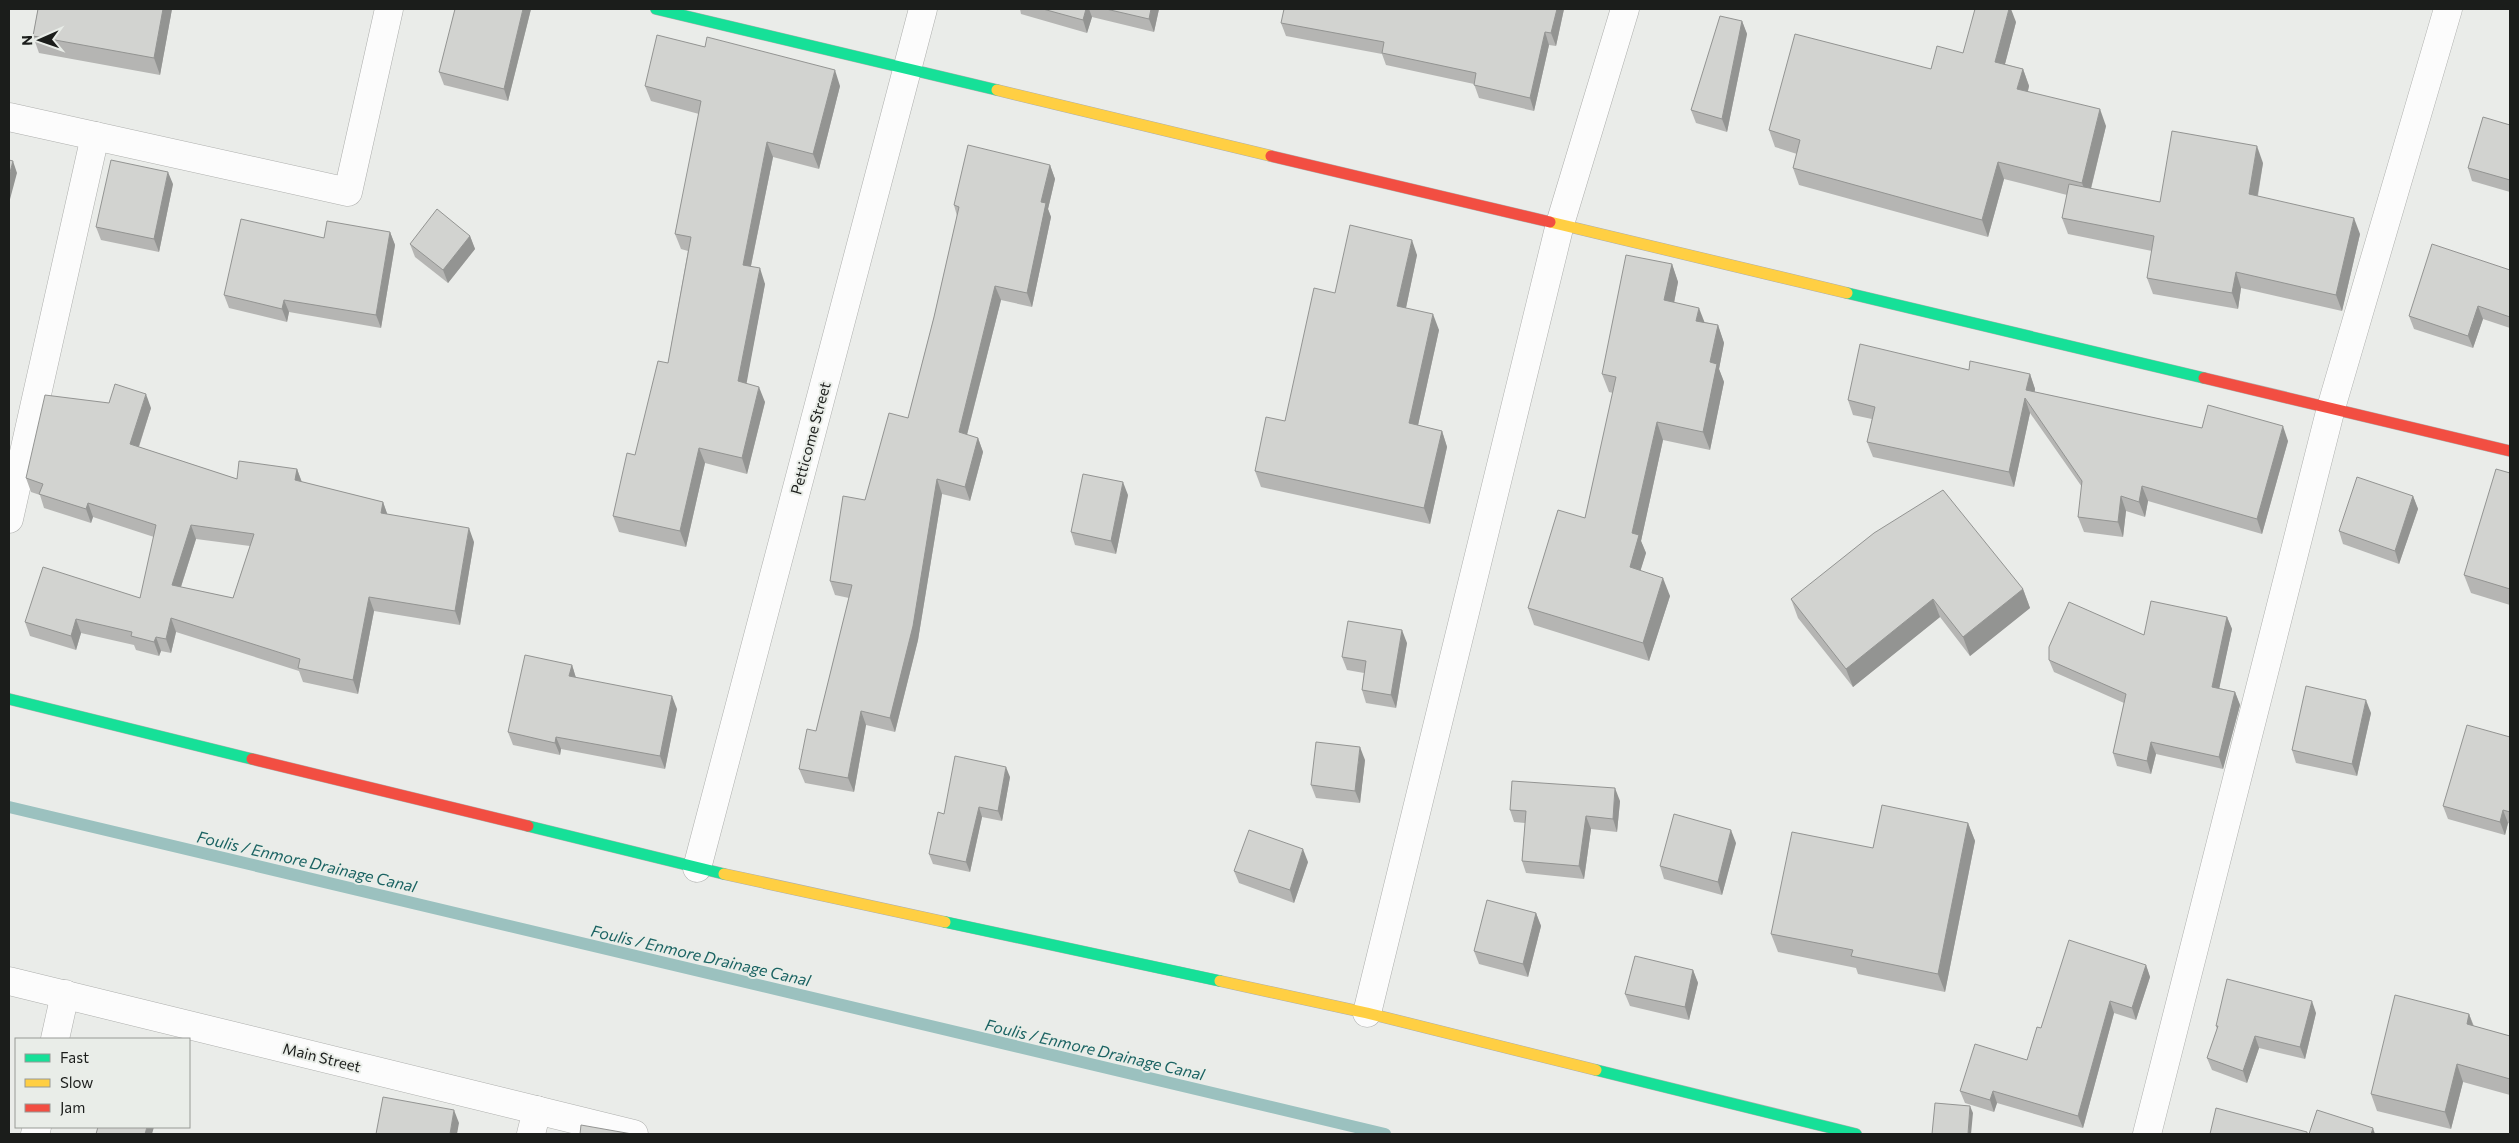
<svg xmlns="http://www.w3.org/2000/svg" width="2519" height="1143" font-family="Commissioner,sans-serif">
	<rect width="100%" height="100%" fill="#eaece9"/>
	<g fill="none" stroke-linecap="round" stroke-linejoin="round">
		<polyline stroke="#9bc1bf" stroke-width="12" points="9,807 1385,1134"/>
		<g stroke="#aeafad" stroke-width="29">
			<g id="street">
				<polyline points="9,117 348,192 389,9"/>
				<polyline points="9,519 95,136"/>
				<polyline points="697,868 923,9"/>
				<polyline points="9,981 634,1134"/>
				<polyline points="1367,1013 1560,224 1625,9"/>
				<polyline points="55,1039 65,994"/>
				<polyline points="35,1134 37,1127"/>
				<polyline points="531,1134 537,1110"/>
				<polyline points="2147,1134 2331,408 2448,9"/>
			</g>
		</g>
		<g stroke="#aeafad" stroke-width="12">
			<g id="fast">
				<polyline points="656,9 997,90"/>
				<polyline points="1847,293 2204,378"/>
				<polyline points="9,699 252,759"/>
				<polyline points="528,826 724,874"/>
				<polyline points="945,922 1220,981"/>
				<polyline points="1596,1070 1856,1134"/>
			</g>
		</g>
		<g stroke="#aeafad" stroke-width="12">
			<g id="slow">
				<polyline points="997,90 1271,156"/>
				<polyline points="1550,222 1847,293"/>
				<polyline points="724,874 945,922"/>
				<polyline points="1220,981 1367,1013 1596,1070"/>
			</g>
		</g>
		<g stroke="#aeafad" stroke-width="12">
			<g id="jam">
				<polyline points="1271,156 1550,222"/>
				<polyline points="2204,378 2510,451"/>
				<polyline points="252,759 528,826"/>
			</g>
		</g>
		<use href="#street" stroke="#fcfcfc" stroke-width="28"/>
		<use href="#fast" stroke="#16e098" stroke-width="11"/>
		<use href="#slow" stroke="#ffcf43" stroke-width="11"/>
		<use href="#jam" stroke="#f24e42" stroke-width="11"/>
	</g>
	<g fill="#b5b5b3" fill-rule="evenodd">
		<polygon points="38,9 172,9 160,75 39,53 33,36"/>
		<polygon points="531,9 508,101 444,85 439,72"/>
		<polygon points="1020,9 1159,9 1154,32 1092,17 1087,33 1021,14"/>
		<polygon points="1564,9 1556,46 1549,45 1534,111 1479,98 1474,84 1386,65 1382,54 1286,36 1281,23"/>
		<polygon points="1742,21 1747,34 1727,132 1696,123 1691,110"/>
		<polygon points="2016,22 2005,64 2023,69 2029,86 2028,91 2106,126 2091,189 2160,202 2263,163 2258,196 2360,234 2342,311 2241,288 2238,309 2153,294 2147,278 2152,251 2068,234 2062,218 2067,195 2004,179 1988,237 1799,185 1793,168 1797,154 1775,147 1769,130 1931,69 1963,53"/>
		<polygon points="645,86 840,86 819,169 773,157 751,266 765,284 746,383 765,402 747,474 705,463 686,547 619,532 613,516 668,363 688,251 681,249 675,234 699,114 651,101"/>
		<polygon points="2510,125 2510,192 2472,181 2468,168"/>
		<polygon points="1050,165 1055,179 1048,209 1051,217 1032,307 1001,300 967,435 978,438 983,452 970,501 942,494 918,640 895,732 866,725 854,792 805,783 799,769 816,731 849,598 835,595 830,581 865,500 908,418 934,317 957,216 954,205"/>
		<polygon points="173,184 159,252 101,240 96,227"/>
		<polygon points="390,232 395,245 381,328 289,312 287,322 229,308 224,295"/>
		<polygon points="470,236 475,249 448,283 415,257 410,244"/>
		<polygon points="1417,255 1406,308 1439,330 1418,425 1442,431 1447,447 1430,524 1261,487 1255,471 1285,421 1335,293"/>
		<polygon points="1672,264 1678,282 1674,303 1704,322 1718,325 1724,343 1719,369 1724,382 1710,450 1663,440 1641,541 1646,553 1640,571 1670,596 1649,661 1534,625 1528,608 1585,518 1613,393 1609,392 1602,374"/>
		<polygon points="2510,270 2510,328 2483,319 2473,348 2414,329 2409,316"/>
		<polygon points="1969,370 2030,374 2035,389 2035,392 2202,428 2288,441 2262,534 2148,501 2145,517 2126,511 2123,537 2084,532 2078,517 2082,487 2030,413 2014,487 1873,457 1867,442 1872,419 1853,415 1848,400"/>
		<path d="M 109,403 L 151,408 L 139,447 L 237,479 L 297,469 L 302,482 L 383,502 L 387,514 L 474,542 L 460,625 L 374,611 L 358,694 L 303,682 L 299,671 L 176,632 L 171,653 L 161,651 L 159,656 L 136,650 L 134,645 L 81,633 L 76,650 L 30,636 L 25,622 L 140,598 L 154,537 L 93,517 L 91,523 L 44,508 L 40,495 L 31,492 L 26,478 ZM 196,539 L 250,546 L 233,598 L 181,587 Z"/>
		<polygon points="2510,473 2510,605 2471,593 2464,575"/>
		<polygon points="1128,495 1116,554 1075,545 1071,532"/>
		<polygon points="2413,496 2418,509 2399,564 2343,544 2339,531"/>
		<polygon points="2023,589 2030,608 1970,656 1940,617 1853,687 1798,618 1791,599"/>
		<polygon points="2227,617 2232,629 2219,688 2235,692 2240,705 2223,769 2156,754 2151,774 2117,766 2113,753 2124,703 2054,672 2049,660 2144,635"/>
		<polygon points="1407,643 1396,708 1366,703 1362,690 1364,673 1347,670 1342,657"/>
		<polygon points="572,665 576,678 677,709 665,769 561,749 560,755 513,745 508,732"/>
		<polygon points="2371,713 2357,776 2296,763 2292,750"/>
		<polygon points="2510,737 2510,824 2508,823 2505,835 2448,819 2443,806"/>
		<polygon points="1365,760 1360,803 1316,798 1311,785"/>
		<polygon points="1010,777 1002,821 982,817 970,872 933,864 929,854 944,814"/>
		<polygon points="1620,801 1617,832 1591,829 1584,879 1526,873 1522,861 1525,823 1514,822 1510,810"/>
		<polygon points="1968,823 1975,841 1945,992 1858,974 1856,968 1778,952 1771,934 1873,848"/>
		<polygon points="1736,843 1722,895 1664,879 1660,866"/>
		<polygon points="1308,862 1294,903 1239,883 1234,871"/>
		<polygon points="1536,913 1541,926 1528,977 1479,964 1474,951"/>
		<polygon points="2146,965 2150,977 2136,1020 2114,1013 2083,1128 1997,1103 1994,1112 1965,1103 1960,1091 2027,1060 2041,1028"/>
		<polygon points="1693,970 1698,983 1689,1020 1630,1006 1625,994"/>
		<polygon points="2316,1013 2305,1059 2259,1048 2247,1083 2212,1070 2207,1058 2217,1029 2216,1026"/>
		<polygon points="2469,1014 2474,1026 2510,1036 2510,1095 2463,1082 2451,1129 2377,1111 2371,1094"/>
	</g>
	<g fill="#939492">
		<polygon points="163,9 172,9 160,75 154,58"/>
		<polygon points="523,9 531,9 508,101 504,89"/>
		<polygon points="1086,9 1089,9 1092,17 1087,33 1083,20"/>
		<polygon points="1151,9 1159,9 1154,32 1149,19"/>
		<polygon points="1557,9 1564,9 1556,46 1551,33"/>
		<polygon points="2009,9 2011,9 2016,22 2001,79 1995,62"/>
		<polygon points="1742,21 1747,34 1727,132 1722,119"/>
		<polygon points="1545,32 1549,45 1534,111 1530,98"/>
		<polygon points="2023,69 2029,86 2024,106 2017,89"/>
		<polygon points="835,70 840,86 819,169 813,154"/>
		<polygon points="2100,109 2106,126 2088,200 2082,183"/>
		<polygon points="767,142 773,157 748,280 743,265"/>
		<polygon points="2257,146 2263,163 2255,210 2249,194"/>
		<polygon points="13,161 17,173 9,203 9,176"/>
		<polygon points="1998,162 2004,179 1988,237 1982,220"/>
		<polygon points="1050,165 1055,179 1048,209 1051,217 1032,307 1027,293 1041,202"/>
		<polygon points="168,172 173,184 159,252 154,239"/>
		<polygon points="2354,218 2360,234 2342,311 2336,295"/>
		<polygon points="390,232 395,245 381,328 376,315"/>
		<polygon points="470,236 475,249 448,283 443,270"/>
		<polygon points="1412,240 1417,255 1403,322 1397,306"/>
		<polygon points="1672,264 1678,282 1671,318 1664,300"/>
		<polygon points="760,268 765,284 744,397 738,381"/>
		<polygon points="2236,272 2241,288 2238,309 2232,293"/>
		<polygon points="995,286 1001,300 964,446 959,432"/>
		<polygon points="284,300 289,312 287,322 282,309"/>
		<polygon points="2478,306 2483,319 2473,348 2468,336"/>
		<polygon points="1699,308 1706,326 1696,321"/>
		<polygon points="1433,314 1439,330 1415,439 1409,423"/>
		<polygon points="1718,325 1724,343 1719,369 1724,382 1710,450 1703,432 1710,362"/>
		<polygon points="2030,374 2035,389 2032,405 2026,390"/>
		<polygon points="759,387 765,402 747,474 742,458"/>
		<polygon points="146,394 151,408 135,458 130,444"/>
		<polygon points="2025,398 2030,413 2014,487 2009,472"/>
		<polygon points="1657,422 1663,440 1641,541 1646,553 1636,585 1630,567 1632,533"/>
		<polygon points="2283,426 2288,441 2262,534 2257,519"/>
		<polygon points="1442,431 1447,447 1430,524 1424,508"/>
		<polygon points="978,438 983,452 970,501 965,487"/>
		<polygon points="699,448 705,463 686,547 680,531"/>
		<polygon points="297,469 302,483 295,480"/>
		<polygon points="937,479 942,494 918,640 895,732 890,718"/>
		<polygon points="1123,482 1128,495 1116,554 1111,541"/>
		<polygon points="2142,486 2148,501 2145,517 2139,502"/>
		<polygon points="2121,496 2126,511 2123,537 2118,522"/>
		<polygon points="2413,496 2418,509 2399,564 2395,551"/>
		<polygon points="383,502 388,516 381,513"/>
		<polygon points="88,503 93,517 91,523 86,509"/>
		<polygon points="191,525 196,539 177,599 172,585"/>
		<polygon points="469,528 474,542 460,625 455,611"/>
		<polygon points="1663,578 1670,596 1649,661 1643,643"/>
		<polygon points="2023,589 2030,608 1970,656 1963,637"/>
		<polygon points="369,597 374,611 358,694 353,680"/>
		<polygon points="1933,599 1940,617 1853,687 1846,669"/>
		<polygon points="2227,617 2232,629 2217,699 2212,687"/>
		<polygon points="171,618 176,632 171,653 166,639"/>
		<polygon points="76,619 81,633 76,650 71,636"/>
		<polygon points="1402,630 1407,643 1396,708 1391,695"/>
		<polygon points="156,637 161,651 159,656 154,642"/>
		<polygon points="572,665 576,678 569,676"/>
		<polygon points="2235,692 2240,705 2223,769 2219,757"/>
		<polygon points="672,696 677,709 665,769 660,756"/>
		<polygon points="2366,700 2371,713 2357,776 2352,764"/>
		<polygon points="861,711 866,725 854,792 848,778"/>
		<polygon points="556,737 561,749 560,755 555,743"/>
		<polygon points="2151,742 2156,754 2151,774 2147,761"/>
		<polygon points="1360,747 1365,760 1360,803 1355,791"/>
		<polygon points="1006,767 1010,777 1002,821 998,811"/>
		<polygon points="1615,788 1620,801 1617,832 1613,819"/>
		<polygon points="979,807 982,817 970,872 966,862"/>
		<polygon points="2503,810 2508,823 2505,835 2500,822"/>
		<polygon points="1586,816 1591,829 1584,879 1579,866"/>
		<polygon points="1968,823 1975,841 1945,992 1938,974"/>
		<polygon points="1731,830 1736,843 1722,895 1718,882"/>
		<polygon points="1303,849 1308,862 1294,903 1290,890"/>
		<polygon points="1536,913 1541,926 1528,977 1523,964"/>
		<polygon points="2146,965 2150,977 2136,1020 2132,1008"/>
		<polygon points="1693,970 1698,983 1689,1020 1685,1007"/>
		<polygon points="2110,1001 2114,1013 2083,1128 2078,1116"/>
		<polygon points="2312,1001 2316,1013 2305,1059 2300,1047"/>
		<polygon points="2469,1014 2475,1031 2467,1024"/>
		<polygon points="2255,1036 2259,1048 2247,1083 2243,1071"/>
		<polygon points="2457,1064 2463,1082 2451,1129 2445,1112"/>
		<polygon points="1993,1091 1997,1103 1994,1112 1990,1100"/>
		<polygon points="1970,1106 1973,1113 1971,1134 1968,1134"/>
		<polygon points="454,1110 459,1123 457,1134 450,1134"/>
		<polygon points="147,1127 154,1127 152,1134 145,1134"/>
		<polygon points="2373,1128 2375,1134 2371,1134"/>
	</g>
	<g fill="#d2d3d0" stroke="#939492" fill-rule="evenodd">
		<polygon points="38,9 163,9 154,58 33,36"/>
		<polygon points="455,9 523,9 504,89 439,72"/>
		<polygon points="1043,9 1086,9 1083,20"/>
		<polygon points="1106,9 1151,9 1149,19"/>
		<polygon points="1284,9 1557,9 1551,33 1545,32 1530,98 1474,85 1476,73 1382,53 1384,42 1281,23"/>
		<polygon points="1975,9 2009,9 1995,62 2023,69 2017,89 2100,109 2082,183 1998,162 1982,220 1793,168 1800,140 1769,130 1795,34 1931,69 1937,46 1963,53"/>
		<polygon points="1720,16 1742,21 1722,119 1691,110"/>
		<polygon points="657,35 705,47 707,37 835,70 813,154 767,142 743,265 760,268 738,381 759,387 742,458 699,448 680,531 613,516 627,453 635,455 658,361 668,363 691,237 675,234 701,101 645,86"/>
		<polygon points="2483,117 2510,125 2510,180 2468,168"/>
		<polygon points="2172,131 2257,146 2249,194 2354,218 2336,295 2236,272 2232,293 2147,278 2154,236 2062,218 2069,184 2160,202"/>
		<polygon points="968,145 1050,165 1041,202 1046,203 1027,293 995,286 959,432 978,438 965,487 937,479 913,626 890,718 861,711 848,778 799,769 807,729 816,731 852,585 830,581 843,496 865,500 889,413 908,418 934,317 959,207 954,205"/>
		<polygon points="9,160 13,161 9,176"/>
		<polygon points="111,160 168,172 154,239 96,227"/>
		<polygon points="437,209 470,236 443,270 410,244"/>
		<polygon points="241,219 324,238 327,221 390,232 376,315 284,300 282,309 224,295"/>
		<polygon points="1350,225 1412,240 1397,306 1433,314 1409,423 1442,431 1424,508 1255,471 1266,417 1285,421 1314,288 1335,293"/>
		<polygon points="2432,244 2510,270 2510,317 2478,306 2468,336 2409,316"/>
		<polygon points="1626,255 1672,264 1664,300 1699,308 1696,321 1718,325 1710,362 1717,364 1703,432 1657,422 1632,533 1639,535 1630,567 1663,578 1643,643 1528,608 1558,510 1585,518 1616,377 1602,374"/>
		<polygon points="1860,344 1969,370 1970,361 2030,374 2026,390 2202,428 2208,405 2283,426 2257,519 2142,486 2139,502 2121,496 2118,522 2078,517 2082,481 2025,398 2009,472 1867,442 1875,407 1848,400"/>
		<path d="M 115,384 L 146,394 L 130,444 L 237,479 L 239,461 L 297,469 L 295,480 L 383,502 L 381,513 L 469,528 L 455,611 L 369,597 L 353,680 L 298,668 L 300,659 L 171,618 L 166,639 L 156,637 L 154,642 L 131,636 L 132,632 L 76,619 L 71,636 L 25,622 L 43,567 L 140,598 L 156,525 L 88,503 L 86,509 L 39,494 L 43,484 L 26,478 L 45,395 L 109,403 ZM 191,525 L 254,534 L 233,598 L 172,585 Z"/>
		<polygon points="2496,469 2510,473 2510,589 2464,575"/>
		<polygon points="1083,474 1123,482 1111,541 1071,532"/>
		<polygon points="2357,477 2413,496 2395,551 2339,531"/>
		<polygon points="1943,490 2023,589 1963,637 1933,599 1846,669 1791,599 1874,533"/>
		<polygon points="2151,601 2227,617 2212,687 2235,692 2219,757 2151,742 2147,761 2113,753 2126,694 2049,660 2049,647 2069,602 2144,635"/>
		<polygon points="1348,621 1402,630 1391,695 1362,690 1366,661 1342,657"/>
		<polygon points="525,655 572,665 569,676 672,696 660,756 556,737 555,743 508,732"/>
		<polygon points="2306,686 2366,700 2352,764 2292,750"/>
		<polygon points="2467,725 2510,737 2510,812 2503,810 2500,822 2443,806"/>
		<polygon points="1316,742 1360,747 1355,791 1311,785"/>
		<polygon points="955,756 1006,767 998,811 979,807 966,862 929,854 938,812 944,814"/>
		<polygon points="1512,781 1615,788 1613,819 1586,816 1579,866 1522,861 1526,811 1510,810"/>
		<polygon points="1882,805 1968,823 1938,974 1851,956 1853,950 1771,934 1792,832 1873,848"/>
		<polygon points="1674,814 1731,830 1718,882 1660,866"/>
		<polygon points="1249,830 1303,849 1290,890 1234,871"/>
		<polygon points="1487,900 1536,913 1523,964 1474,951"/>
		<polygon points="2069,940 2146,965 2132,1008 2110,1001 2078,1116 1993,1091 1990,1100 1960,1091 1975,1044 2027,1060 2037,1027 2041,1028"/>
		<polygon points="1635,956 1693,970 1685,1007 1625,994"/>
		<polygon points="2227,979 2312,1001 2300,1047 2255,1036 2243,1071 2207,1058 2218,1026 2216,1026"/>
		<polygon points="2395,995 2469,1014 2467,1024 2510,1036 2510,1079 2457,1064 2445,1112 2371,1094"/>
		<polygon points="383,1097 454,1110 450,1134 376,1134"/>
		<polygon points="1935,1103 1970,1106 1968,1134 1932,1134"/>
		<polygon points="2216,1108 2307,1132 2307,1134 2210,1134"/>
		<polygon points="2317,1110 2373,1128 2371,1134 2309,1134"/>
		<polygon points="581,1125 632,1134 580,1134"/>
		<polygon points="98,1127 147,1127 145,1134 96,1134"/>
	</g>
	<g text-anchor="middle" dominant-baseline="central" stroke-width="4" stroke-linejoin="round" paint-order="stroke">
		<g font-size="15" fill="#1b1d1b" stroke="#e9ede8">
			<text transform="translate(810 438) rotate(-75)">Petticome Street</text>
			<text transform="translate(322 1057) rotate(14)">Main Street</text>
		</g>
		<g font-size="16" font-style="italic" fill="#1b6363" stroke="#e9ede8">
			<text transform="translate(307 861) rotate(13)">Foulis / Enmore Drainage Canal</text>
			<text transform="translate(701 955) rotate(13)">Foulis / Enmore Drainage Canal</text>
			<text transform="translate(1095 1049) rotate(13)">Foulis / Enmore Drainage Canal</text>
		</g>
	</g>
	<rect width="2519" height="1143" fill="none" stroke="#1b1d1b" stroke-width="20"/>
	<rect x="15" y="1038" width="175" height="90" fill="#e9ede8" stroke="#979a96"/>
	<rect x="25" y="1054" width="25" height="8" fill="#16e098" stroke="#979a96"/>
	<text x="60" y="1063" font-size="15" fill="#1b1d1b">Fast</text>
	<rect x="25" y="1079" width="25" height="8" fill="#ffcf43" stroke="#979a96"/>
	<text x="60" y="1088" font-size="15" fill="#1b1d1b">Slow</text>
	<rect x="25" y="1104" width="25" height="8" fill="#f24e42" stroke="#979a96"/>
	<text x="60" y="1113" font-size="15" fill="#1b1d1b">Jam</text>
	<g transform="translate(40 40) rotate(268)" stroke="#e9ede8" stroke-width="4" paint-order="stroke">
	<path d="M0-4L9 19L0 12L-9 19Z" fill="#1b1d1b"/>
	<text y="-8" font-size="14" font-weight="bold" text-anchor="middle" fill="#1b1d1b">N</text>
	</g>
</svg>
